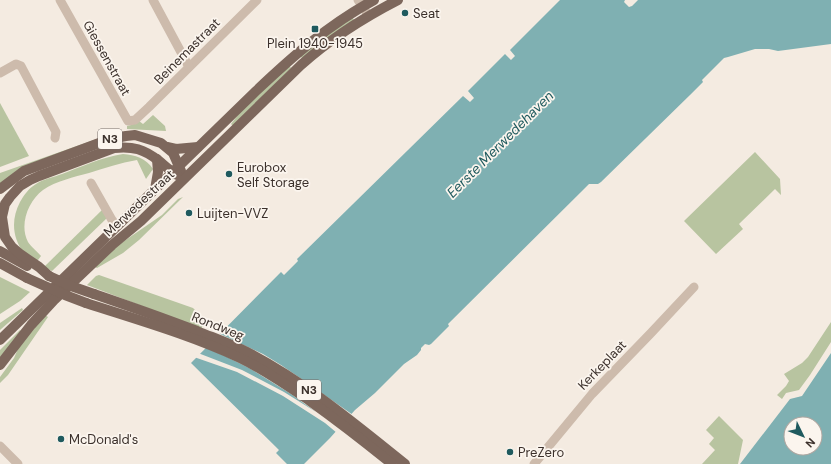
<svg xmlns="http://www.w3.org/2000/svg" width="831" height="464" font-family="'DM Sans',sans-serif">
	<rect width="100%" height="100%" fill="#f4ebe1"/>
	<g fill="#b8c4a0">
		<polygon points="352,17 355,21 302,58 301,57 301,54"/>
		<polygon points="289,65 291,68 233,126 231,124 244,107"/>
		<polygon points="0,103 29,156 0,167"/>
		<polygon points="153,115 165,126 166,131 127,129 127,126 131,125 139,121 143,124"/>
		<polygon points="108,135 0,185 0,173"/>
		<polygon points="755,152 780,179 781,195 775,189 739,224 743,229 716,254 684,221"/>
		<path d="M 123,154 C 135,155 146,158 153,169 L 146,179 L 137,160 C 120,163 105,168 89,173 C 74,177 56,181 43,190 C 28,201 19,225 28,242 C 31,247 37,251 41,256 L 35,264 C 32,260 27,257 24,253 C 12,238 11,219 20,202 C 24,195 29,188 36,184 C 43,179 54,177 62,174 C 81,167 102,157 123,154 Z"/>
		<polygon points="183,197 139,240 123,253 97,268 95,267 114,248 162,215 178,199"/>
		<polygon points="102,210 107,218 52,271 44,267"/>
		<path d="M 99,275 L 193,308 C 200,315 203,319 202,329 L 87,285 L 96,276 Z"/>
		<polygon points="0,277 30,292 20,301 0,314"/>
		<polygon points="22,308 23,310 0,330 0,323"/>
		<polygon points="45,315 48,317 8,375 0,383 0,377 14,358 21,342"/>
		<polygon points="831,322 831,342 810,375 799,390 786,393 782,399 777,395 786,386 789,381 784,374 802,363 808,357"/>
		<polygon points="20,330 21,331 0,358 0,350"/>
		<polygon points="719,416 743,440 738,464 702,464 715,450 709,444 714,438 706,430"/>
	</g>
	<g fill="#7fb0b2" fill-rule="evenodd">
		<polygon points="560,0 625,0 624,2 629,7 632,6 638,0 831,0 831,44 778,51 769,49 755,49 728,57 724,58 702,80 703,82 690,95 601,182 598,184 589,184 581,192 448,324 449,326 431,344 429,345 425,344 421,348 421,350 417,355 404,364 375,393 355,410 330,438 304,464 287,464 276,453 279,450 191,363 281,272 284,275 298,261 297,259 463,96 470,102 474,98 468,91 505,54 511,60 515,56 510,50"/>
		<path d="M 831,353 L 831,464 L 740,464 L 790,399 L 802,396 ZM 791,424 L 815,424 L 815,448 L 791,448 Z"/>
	</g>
	<polygon fill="#f4ebe1" points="218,333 263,354 281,365 306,382 353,415 337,433 325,423 283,396 237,372 194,357 198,353 242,370 284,392 316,412 291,394 249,368 227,357 204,347"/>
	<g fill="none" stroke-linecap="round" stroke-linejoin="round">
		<g stroke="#cdbbac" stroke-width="9">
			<polyline points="60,0 128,121 135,120 149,107 257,0"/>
			<polyline points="153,0 189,67"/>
			<polyline points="358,0 369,16"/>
			<polyline points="0,73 16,64 21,66 56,132 55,138"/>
			<polyline points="91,183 112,220 117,226"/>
			<polyline points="0,446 18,464"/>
			<polyline points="534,464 592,394 651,333 694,287"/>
		</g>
		<g stroke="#7d675c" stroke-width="10">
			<polyline points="167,147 176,149 198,147"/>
			<polyline points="0,189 24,171 110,139 126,136 135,135 161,143 173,153 181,171"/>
			<polyline points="155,189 158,172 157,159"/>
			<polyline points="0,251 27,266"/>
			<polyline points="0,263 27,278"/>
			<path d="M 49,276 L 39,267 L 20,254 L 12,247 L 5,237 L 2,217 L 5,204 L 10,197 L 20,186 L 30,180 L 39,176 L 114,148 C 133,146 144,149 159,161 C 165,166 170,171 177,175"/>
			<path d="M 94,294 C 129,306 163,318 197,331 C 214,338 231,344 247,352 C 305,382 355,424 405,464"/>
			<path d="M 86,303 C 138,320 191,335 240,358 C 265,370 288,386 310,401 C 338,421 365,442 392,464"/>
			<path d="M 0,340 L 256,91 C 293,56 328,25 374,0"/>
			<path d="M 0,365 L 31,325 L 54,300 L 112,245 L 141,221 L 301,65 C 330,39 363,18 398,0"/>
		</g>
		<g stroke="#7d675c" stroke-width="10">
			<polyline points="49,276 71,286 94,294"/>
			<polyline points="27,278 65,295 86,303"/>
		</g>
	</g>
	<g fill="#1f5a5e" stroke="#fbf5ee" stroke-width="1.5">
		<circle cx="405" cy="13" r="4"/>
		<rect x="311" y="25" width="8" height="8" rx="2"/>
		<circle cx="229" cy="174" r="4"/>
		<circle cx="189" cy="213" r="4"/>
		<circle cx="61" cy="439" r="4"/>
		<circle cx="510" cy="452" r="4"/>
	</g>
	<g text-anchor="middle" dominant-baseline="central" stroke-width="3.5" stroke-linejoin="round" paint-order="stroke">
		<g fill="#fbf5ee" stroke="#756b66" stroke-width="1">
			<rect x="98" y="129" width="24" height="20" rx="3"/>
			<rect x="297" y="380" width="24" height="20" rx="3"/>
		</g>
		<g font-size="12" font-weight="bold" fill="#3b302b">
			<text x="110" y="139">N3</text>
			<text x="309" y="390">N3</text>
		</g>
		<g font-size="13" fill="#3b302b" stroke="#fbf5ee" text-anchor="start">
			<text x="413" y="13">Seat</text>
			<text x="315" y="43" text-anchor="middle">Plein 1940-1945</text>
			<text x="237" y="167">Eurobox<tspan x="237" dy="15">Self Storage</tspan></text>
			<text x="197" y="213">Luijten-VVZ</text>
			<text x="69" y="439">McDonald's</text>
			<text x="518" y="452">PreZero</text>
		</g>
		<g font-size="13" fill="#3b302b" stroke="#fbf5ee">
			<text transform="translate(187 51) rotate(-45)">Beinemastraat</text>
			<text transform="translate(107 58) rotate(61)">Giessenstraat</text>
			<text transform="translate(139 203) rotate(-43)">Merwedestraat</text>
			<text transform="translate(218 326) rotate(22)">Rondweg</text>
			<text transform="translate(602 365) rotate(-46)">Kerkeplaat</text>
		</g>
		<g font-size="14" font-style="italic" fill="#1f5a5e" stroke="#fbf5ee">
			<text transform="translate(500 144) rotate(-45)">Eerste Merwedehaven</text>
		</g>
	</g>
	<g transform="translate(803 436) rotate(133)"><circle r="19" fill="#fbf5ee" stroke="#aea6a0"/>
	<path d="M0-3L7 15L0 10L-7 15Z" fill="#1f5a5e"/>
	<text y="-6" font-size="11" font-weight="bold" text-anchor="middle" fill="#3b302b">N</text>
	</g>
</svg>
